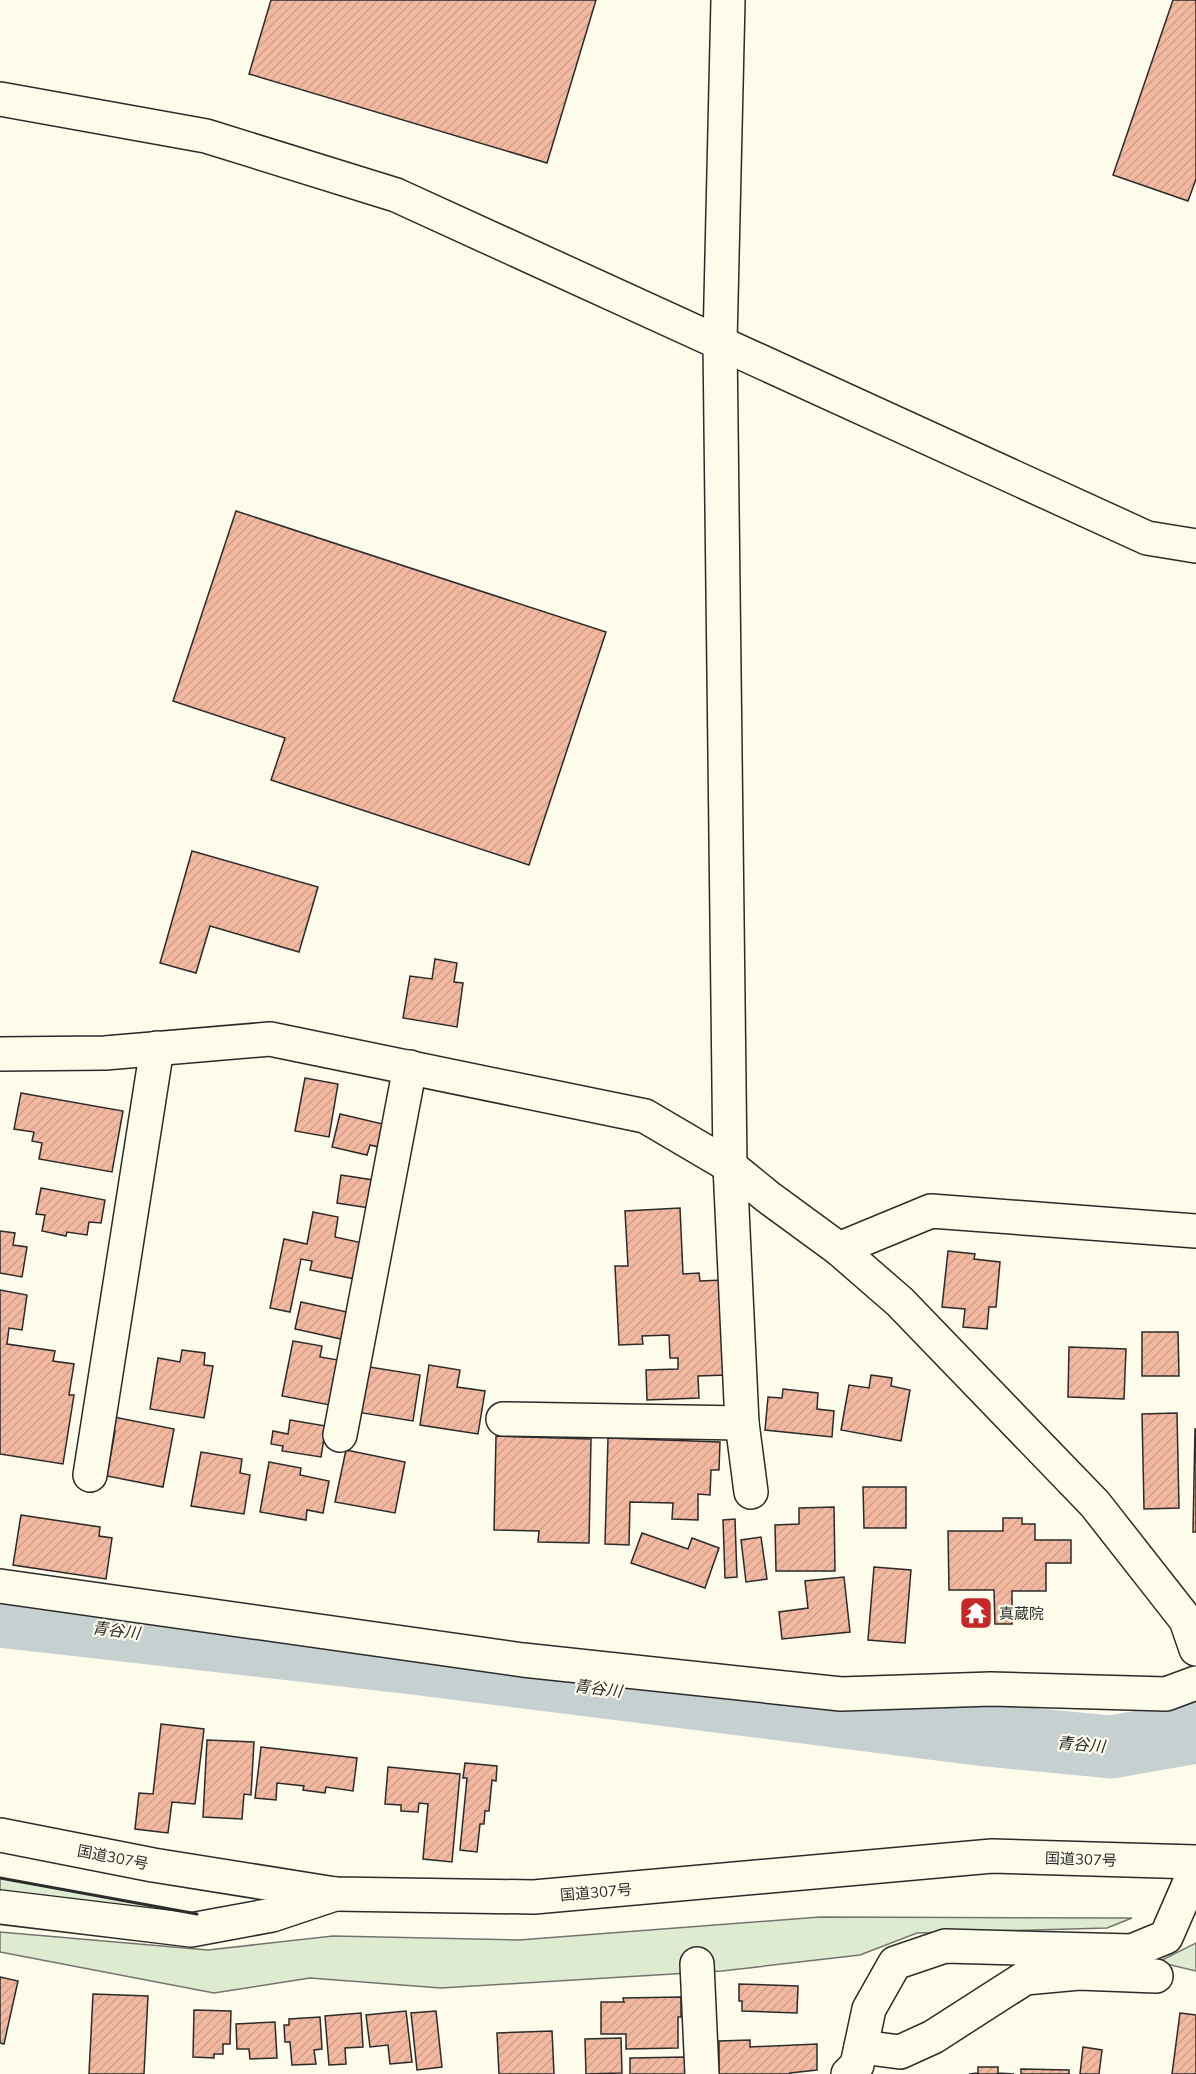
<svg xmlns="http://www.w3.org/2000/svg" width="1196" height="2074" font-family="Mulish,'Noto Sans JP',sans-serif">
	<defs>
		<pattern id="building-hatch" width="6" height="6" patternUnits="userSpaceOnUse" patternTransform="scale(1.5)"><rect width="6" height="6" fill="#f2b8a0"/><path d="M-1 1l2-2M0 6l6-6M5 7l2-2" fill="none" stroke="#d09e8a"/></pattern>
	</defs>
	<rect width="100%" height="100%" fill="#fdfbea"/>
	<g fill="#deebd1" stroke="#74746e" stroke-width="1.5">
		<polygon points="0,1878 197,1914 0,1894"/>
		<polygon points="820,1917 1132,1918 1107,1928 917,1933 860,1955 722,1971 441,1988 310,1978 214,1993 0,1952 0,1932 208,1950 333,1936 519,1940"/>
		<polygon points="1196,1943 1196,1971 1158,1962"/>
	</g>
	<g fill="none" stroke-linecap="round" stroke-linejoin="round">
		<polyline stroke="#c7d0d0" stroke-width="63" points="0,1616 413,1663 986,1735 1111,1747 1196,1732"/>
	</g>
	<g fill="url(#building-hatch)" stroke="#2b2b2b" stroke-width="1.5">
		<polygon points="271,0 596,0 547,163 249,74"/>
		<polygon points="1173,0 1196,0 1196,179 1188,201 1113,175"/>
		<polygon points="236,511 606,632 529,865 271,780 285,738 173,701"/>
		<polygon points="192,851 318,887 299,952 210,926 196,973 160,963"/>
		<polygon points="435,959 457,963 454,982 463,983 457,1027 403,1018 410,976 432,979"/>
		<polygon points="305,1078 338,1084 329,1137 295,1131"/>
		<polygon points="21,1093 123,1111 112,1172 39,1159 42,1143 32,1141 34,1132 14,1129"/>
		<polygon points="340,1114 387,1125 382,1148 370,1145 367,1155 332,1147"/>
		<polygon points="341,1175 373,1180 369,1208 337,1203"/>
		<polygon points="41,1188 105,1200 101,1223 89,1222 87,1235 67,1232 66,1236 42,1231 45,1215 36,1214"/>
		<polygon points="680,1208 683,1274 699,1273 700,1281 723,1280 727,1375 698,1376 699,1398 647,1400 646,1370 678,1369 678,1358 670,1358 669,1335 642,1336 643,1344 619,1345 615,1266 628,1266 625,1211"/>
		<polygon points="313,1212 338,1217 335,1237 367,1244 360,1280 310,1270 312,1261 301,1259 290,1312 270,1308 284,1239 307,1244"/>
		<polygon points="0,1231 15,1233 13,1245 27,1247 22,1277 0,1273"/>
		<polygon points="948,1251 975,1254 974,1259 1000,1262 996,1307 989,1307 987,1329 963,1327 965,1309 942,1307"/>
		<polygon points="0,1290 27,1295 22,1330 9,1328 7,1344 55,1351 53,1361 74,1364 69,1395 74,1395 63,1464 0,1454"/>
		<polygon points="301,1302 347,1312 341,1339 295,1329"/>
		<polygon points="1142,1332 1178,1332 1179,1376 1142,1376"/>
		<polygon points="293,1341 322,1346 320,1357 344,1361 335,1406 282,1396"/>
		<polygon points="1069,1347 1126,1349 1124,1399 1068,1397"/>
		<polygon points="182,1350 205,1353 204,1365 213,1366 204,1418 150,1409 158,1358 180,1362"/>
		<polygon points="429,1365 460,1370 457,1387 485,1391 478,1434 420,1425"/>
		<polygon points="363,1366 420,1375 413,1421 356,1412"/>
		<polygon points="871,1375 892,1378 891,1386 910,1390 901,1441 841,1430 849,1385 869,1388"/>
		<polygon points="783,1389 818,1393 817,1409 834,1411 832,1437 765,1430 768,1397 782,1398"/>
		<polygon points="1177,1413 1179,1508 1144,1509 1142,1414"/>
		<polygon points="109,1416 174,1429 163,1487 107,1476 115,1431 106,1430"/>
		<polygon points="290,1420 326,1426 321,1457 282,1451 283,1446 271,1444 273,1431 288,1434"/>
		<polygon points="1195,1429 1196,1429 1196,1532 1193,1532"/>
		<polygon points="496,1436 591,1439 589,1543 538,1542 539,1531 494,1530"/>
		<polygon points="608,1438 720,1442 719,1470 711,1470 710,1495 698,1494 698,1520 672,1519 673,1503 630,1502 629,1545 605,1544"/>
		<polygon points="346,1450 405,1462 395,1513 335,1502"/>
		<polygon points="201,1452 242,1459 240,1473 250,1475 244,1514 191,1506"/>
		<polygon points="269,1462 301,1468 300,1475 329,1481 323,1513 307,1510 306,1520 260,1512"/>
		<polygon points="863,1487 906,1487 906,1528 864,1528"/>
		<polygon points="834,1507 835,1571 776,1571 775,1525 799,1524 799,1508"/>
		<polygon points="21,1515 100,1527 99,1536 112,1538 106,1579 13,1565"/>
		<polygon points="1003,1518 1022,1518 1022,1524 1035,1524 1035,1540 1071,1540 1071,1563 1046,1563 1046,1591 1012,1591 1012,1624 995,1624 994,1590 949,1590 948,1531 1003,1531"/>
		<polygon points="735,1519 737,1577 725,1578 723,1520"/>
		<polygon points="642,1533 688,1549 692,1538 719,1548 705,1588 631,1563"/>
		<polygon points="761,1537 767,1579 746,1582 741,1540"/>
		<polygon points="874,1567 911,1570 905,1643 868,1640"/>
		<polygon points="844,1577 850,1632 782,1639 779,1612 808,1608 805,1581"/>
		<polygon points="161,1724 204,1729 195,1804 172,1802 168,1833 135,1829 139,1793 153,1794"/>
		<polygon points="207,1740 254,1742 251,1795 244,1794 242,1819 203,1817"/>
		<polygon points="261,1747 357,1758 353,1791 326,1787 325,1793 303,1790 304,1786 277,1783 276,1800 255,1798"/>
		<polygon points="465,1763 497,1766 496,1781 492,1780 489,1811 485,1811 484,1824 480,1824 477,1852 460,1850 467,1778 463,1778"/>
		<polygon points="388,1767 460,1774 452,1862 423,1859 428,1804 419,1803 418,1812 401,1811 401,1805 385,1804"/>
		<polygon points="0,1977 18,1981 4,2044 0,2043"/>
		<polygon points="739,1984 798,1986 797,2013 742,2011 742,2001 739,2001"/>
		<polygon points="93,1994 148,1996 144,2074 89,2074"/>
		<polygon points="681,1997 681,2017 678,2017 678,2048 626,2049 626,2034 601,2034 601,2002 624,2002 623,1998"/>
		<polygon points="194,2010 231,2011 230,2044 223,2044 223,2054 214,2054 214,2058 193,2057"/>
		<polygon points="406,2011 412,2062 390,2064 388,2045 370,2047 366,2015"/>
		<polygon points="436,2011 442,2067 417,2070 411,2013"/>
		<polygon points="361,2013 363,2047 345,2048 346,2064 329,2065 325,2016"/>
		<polygon points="1180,2013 1196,2015 1196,2074 1172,2074"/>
		<polygon points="320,2017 322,2049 314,2050 316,2064 292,2065 290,2042 285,2042 284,2025 289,2025 289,2019"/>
		<polygon points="275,2022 277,2058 250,2059 249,2049 237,2049 236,2024"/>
		<polygon points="552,2031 554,2074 499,2074 497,2033"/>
		<polygon points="621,2038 622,2073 586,2074 585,2039"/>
		<polygon points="750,2040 750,2047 817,2044 817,2070 790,2073 789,2074 719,2074 719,2041"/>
		<polygon points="1083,2047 1102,2050 1099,2074 1080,2074"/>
		<polygon points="686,2057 686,2074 630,2074 630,2058"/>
		<polygon points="978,2067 998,2067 998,2073 1014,2074 969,2074 978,2073"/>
		<polygon points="1021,2069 1069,2070 1069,2074 1021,2074"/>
	</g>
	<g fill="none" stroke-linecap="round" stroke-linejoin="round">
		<g stroke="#2b2b2b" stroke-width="36">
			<g id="minor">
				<polyline points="728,0 720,343 730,1166 742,1423 751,1492"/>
				<polyline points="0,99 206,136 396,195 1147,538 1196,546"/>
				<polyline points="0,1054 105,1053 270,1039 645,1116 730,1166 768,1197 839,1249 900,1302 1095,1504 1186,1620 1196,1649"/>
				<polyline points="839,1249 931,1211 1196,1231"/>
				<polyline points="503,1419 742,1423"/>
				<polyline points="340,1435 410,1067"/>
				<polyline points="90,1475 157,1048"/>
				<polyline points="0,1586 523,1660 841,1694 991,1689 1166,1694 1196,1683"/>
				<polyline points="0,1907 191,1930 272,1915 335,1894"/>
				<polyline points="697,1964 702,2074"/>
				<polyline points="861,2047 900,2052 933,2037 1025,1978 1079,1973 1156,1976"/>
				<polyline points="848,2074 857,2065 869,2009 895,1963 945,1946 1132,1951 1166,1937 1196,1868"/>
			</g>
		</g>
		<g stroke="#2b2b2b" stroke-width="36">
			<polyline id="highway" points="0,1835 153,1865 335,1894 534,1897 992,1856 1196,1862"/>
		</g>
		<use href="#minor" stroke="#fdfbea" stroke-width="33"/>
		<use href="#highway" stroke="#fdfbea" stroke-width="33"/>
		<polyline stroke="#2b2b2b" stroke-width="3" points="0,1878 197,1914"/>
	</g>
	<defs>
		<g id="temple-square" transform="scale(1.725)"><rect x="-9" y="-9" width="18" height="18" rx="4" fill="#c62828" stroke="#fdfbea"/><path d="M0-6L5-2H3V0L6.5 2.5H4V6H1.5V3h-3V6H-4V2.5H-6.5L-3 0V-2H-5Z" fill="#fff"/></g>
	</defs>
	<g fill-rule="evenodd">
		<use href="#temple-square" x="976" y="1613"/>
	</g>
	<g text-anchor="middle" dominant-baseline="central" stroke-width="4.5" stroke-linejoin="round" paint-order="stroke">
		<g font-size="15" fill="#2b2b2b" stroke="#fdfbea" text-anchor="start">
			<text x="999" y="1613">真蔵院</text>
		</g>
		<g font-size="15" fill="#2b2b2b" stroke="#fdfbea">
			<text transform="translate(113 1857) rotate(11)">国道307号</text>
			<text transform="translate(1081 1859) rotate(2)">国道307号</text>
			<text transform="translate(596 1892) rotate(-5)">国道307号</text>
		</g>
		<g font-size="16" font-style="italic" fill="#2b2b2b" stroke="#fdfbea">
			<text transform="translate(116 1630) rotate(7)">青谷川</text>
			<text transform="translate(598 1688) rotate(7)">青谷川</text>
			<text transform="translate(1081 1744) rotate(5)">青谷川</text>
		</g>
	</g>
</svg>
